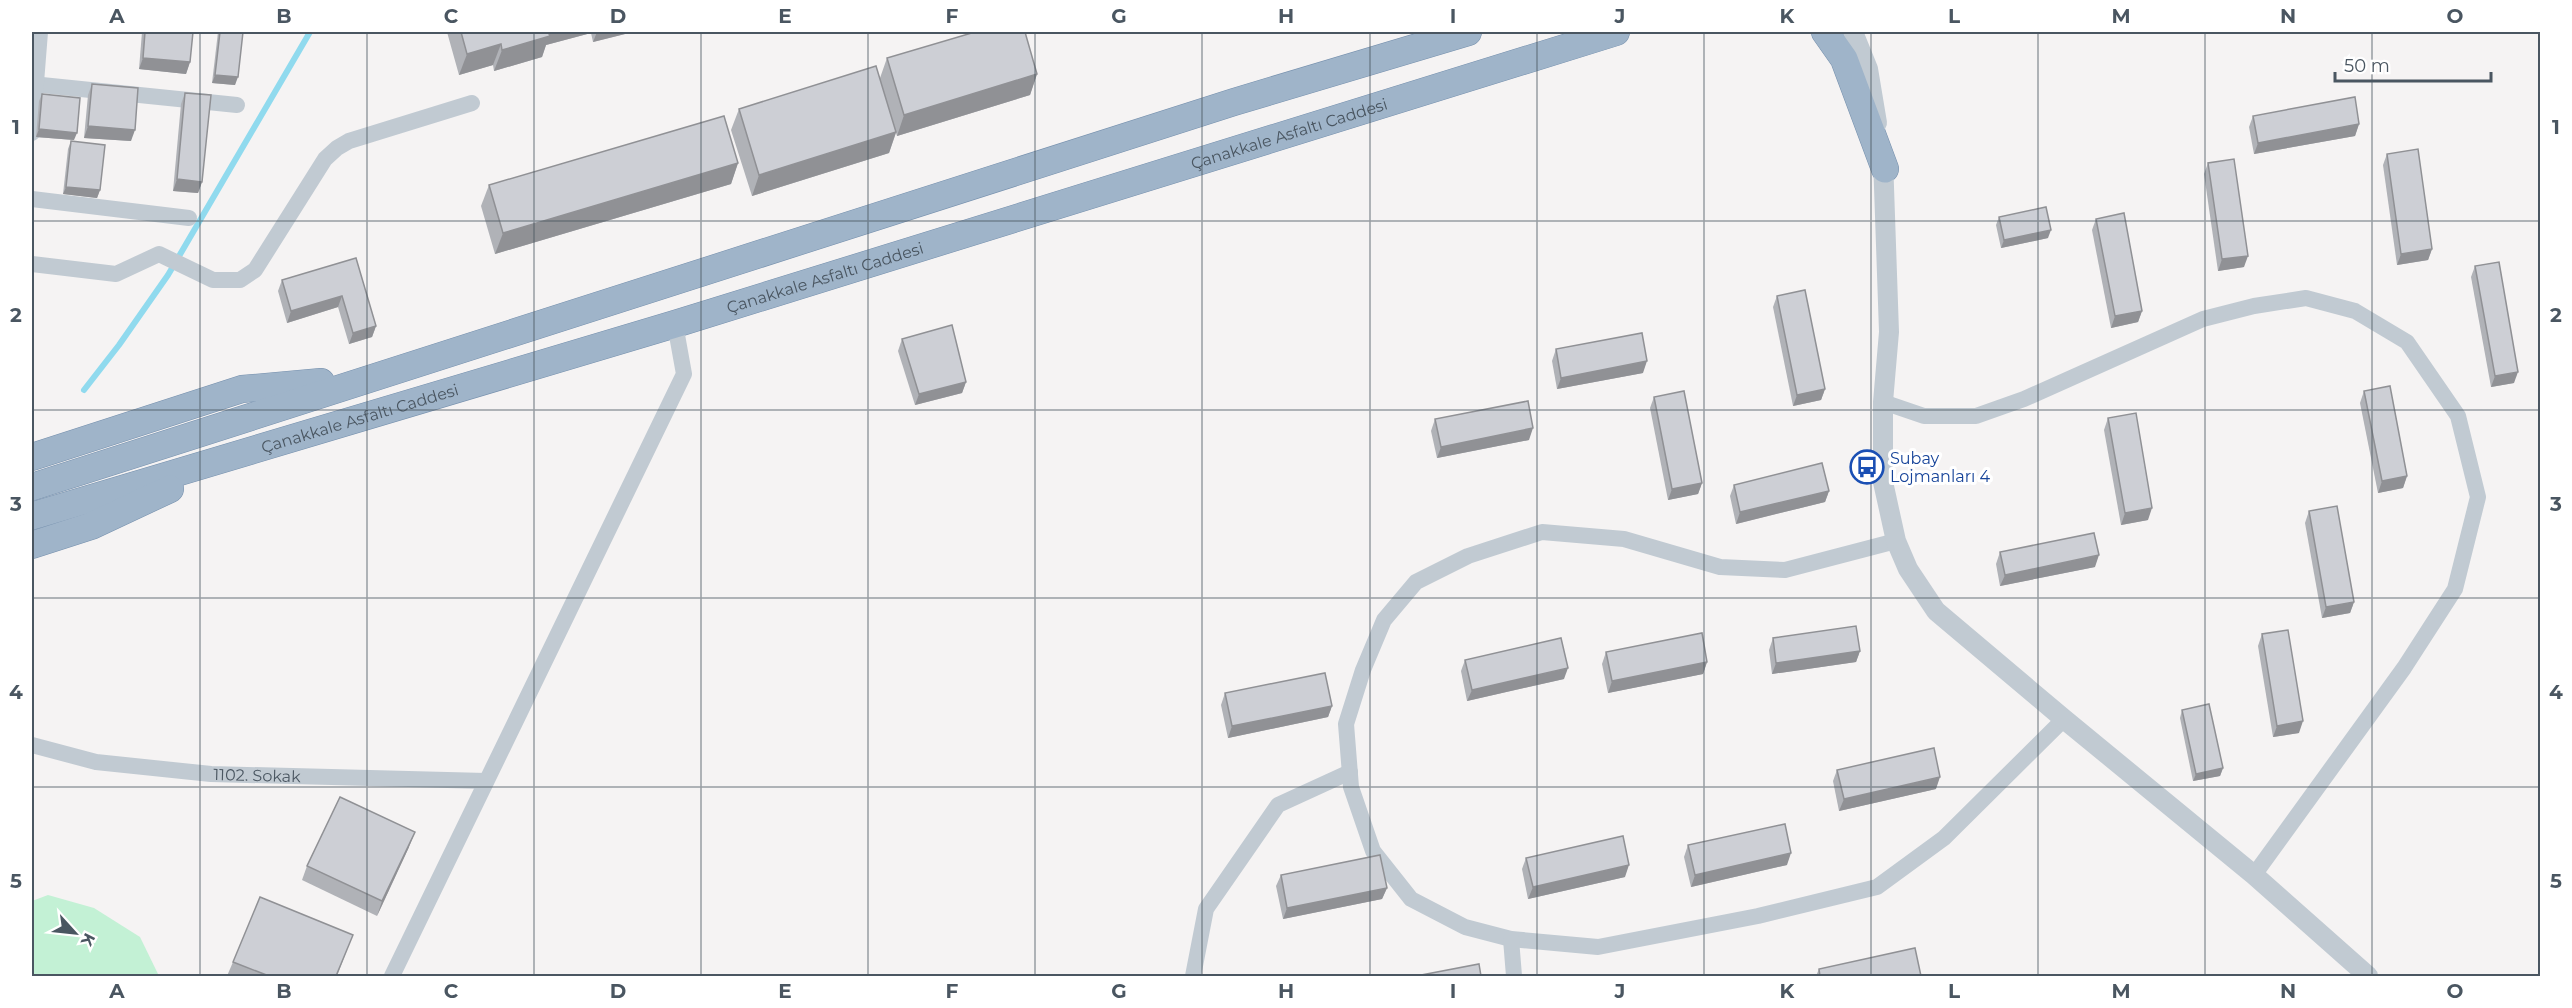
<svg xmlns="http://www.w3.org/2000/svg" width="2572" height="1008" font-family="Montserrat,sans-serif">
	<rect width="100%" height="100%" fill="#f5f3f3"/>
	<polygon fill="#c3f1d5" points="48,895 94,908 140,937 159,976 32,976 32,901"/>
	<g fill="none" stroke-linecap="round" stroke-linejoin="round">
		<polyline stroke="#90daee" stroke-width="6" points="84,390 119,345 168,275 310,32"/>
		<g stroke="#7690ad" stroke-width="28">
			<g id="trunk">
				<polyline points="1825,32 1844,59 1885,169"/>
				<polyline points="32,457 242,389 321,382"/>
				<polyline points="32,487 1234,102 1468,32"/>
				<path id="s2" d="M 32,516 L 675,324 L 1616,32"/>
				<polyline points="32,545 91,526 170,489"/>
			</g>
		</g>
		<g stroke="#c1cad2" stroke-width="16">
			<polyline points="32,84 237,105"/>
			<polyline points="32,133 40,32"/>
			<polyline points="32,199 189,218"/>
			<polyline points="32,264 116,274 159,254 213,280 240,280 255,270 325,159 337,148 349,141 472,103"/>
			<polyline points="1883,402 1924,416 1976,416 2024,399 2203,319 2254,306 2306,298 2355,311 2407,342 2458,416 2478,497 2455,589 2404,668 2254,875"/>
			<polyline points="1896,541 1785,570 1720,567 1624,539 1542,532 1468,556 1416,582 1384,620 1363,670 1346,724 1351,787 1373,851 1411,899 1465,927 1511,939 1598,947 1758,916 1877,887 1944,838 2064,719"/>
			<path id="s1" d="M 32,745 L 96,762 L 211,774 L 486,781"/>
			<polyline points="1511,939 1514,976"/>
			<polyline points="392,976 684,374 675,324"/>
			<polyline points="1193,976 1206,909 1278,805 1350,772"/>
		</g>
		<g stroke="#c1cad2" stroke-width="20">
			<polyline points="1853,32 1868,69 1877,123"/>
			<polyline points="1883,158 1889,332 1883,402 1883,482 1896,541 1908,569 1936,611 2064,719 2254,875 2368,976"/>
		</g>
		<use href="#trunk" stroke="#9fb4c9" stroke-width="27"/>
	</g>
	<g fill="#b0b2b7">
		<polygon points="142,32 193,32 190,62 186,74 139,69"/>
		<polygon points="218,32 243,32 235,85 212,83"/>
		<polygon points="447,32 633,32 593,42 591,33 546,45 542,57 494,71 493,65 459,75"/>
		<polygon points="887,58 1037,74 1030,95 897,136 896,133 889,153 752,196 731,130 739,109 880,78"/>
		<polygon points="92,84 131,141 84,138 88,95"/>
		<polygon points="185,93 202,182 198,193 173,191 181,104"/>
		<polygon points="42,94 74,140 36,137 39,101"/>
		<polygon points="2253,116 2359,124 2355,136 2254,154 2249,127"/>
		<polygon points="71,141 100,190 97,198 63,194 68,149"/>
		<polygon points="2387,154 2432,249 2428,260 2397,265 2383,165"/>
		<polygon points="738,163 731,184 495,254 481,206 489,185"/>
		<polygon points="2208,163 2244,267 2218,271 2204,174"/>
		<polygon points="1999,217 2048,238 2001,248 1996,225"/>
		<polygon points="2096,219 2142,311 2138,322 2111,328 2092,230"/>
		<polygon points="356,258 376,326 372,337 349,344 338,307 287,323 278,291 282,280"/>
		<polygon points="2475,266 2514,383 2491,387 2471,277"/>
		<polygon points="1777,296 1825,389 1821,400 1793,406 1773,307"/>
		<polygon points="902,339 966,382 962,393 915,405 898,351"/>
		<polygon points="1556,349 1643,373 1557,389 1552,361"/>
		<polygon points="2364,391 2407,476 2403,488 2378,493 2360,403"/>
		<polygon points="1654,397 1702,483 1698,494 1668,500 1650,408"/>
		<polygon points="2108,418 2148,520 2121,525 2104,430"/>
		<polygon points="1435,419 1529,440 1437,458 1431,431"/>
		<polygon points="1734,485 1829,491 1825,502 1736,524 1730,496"/>
		<polygon points="2309,511 2354,602 2350,613 2322,618 2305,523"/>
		<polygon points="2000,552 2095,567 2000,586 1996,564"/>
		<polygon points="2262,634 2299,733 2273,737 2258,646"/>
		<polygon points="1773,638 1860,651 1856,662 1772,674 1769,650"/>
		<polygon points="1606,652 1707,662 1703,674 1608,693 1602,664"/>
		<polygon points="1465,660 1564,679 1467,701 1461,671"/>
		<polygon points="1225,693 1332,706 1328,717 1228,738 1221,705"/>
		<polygon points="2182,710 2223,768 2220,776 2193,781 2180,718"/>
		<polygon points="1837,770 1936,789 1839,811 1833,781"/>
		<polygon points="1688,845 1787,865 1691,887 1684,857"/>
		<polygon points="409,847 377,916 302,880 307,866"/>
		<polygon points="1526,858 1625,877 1528,899 1522,869"/>
		<polygon points="1281,875 1387,888 1382,899 1283,919 1276,886"/>
		<polygon points="347,950 337,976 227,976 233,962"/>
		<polygon points="1819,969 1921,976 1816,976"/>
	</g>
	<g fill="#909195">
		<polygon points="545,32 592,32 591,33 546,45 542,57 494,71 502,50"/>
		<polygon points="597,32 633,32 593,42"/>
		<polygon points="501,44 493,65 459,75 467,54"/>
		<polygon points="143,58 190,62 186,74 139,69"/>
		<polygon points="1037,74 1030,95 897,136 904,115"/>
		<polygon points="215,75 238,77 235,85 212,83"/>
		<polygon points="2359,124 2355,136 2254,154 2258,143"/>
		<polygon points="88,126 135,130 131,141 84,138"/>
		<polygon points="39,129 77,133 74,140 36,137"/>
		<polygon points="896,132 889,153 752,196 759,175"/>
		<polygon points="738,163 731,184 495,254 503,233"/>
		<polygon points="177,179 202,182 198,193 173,191"/>
		<polygon points="66,187 100,190 97,198 63,194"/>
		<polygon points="2051,230 2048,238 2001,248 2004,240"/>
		<polygon points="2432,249 2428,260 2397,265 2401,254"/>
		<polygon points="2248,256 2244,267 2218,271 2222,259"/>
		<polygon points="342,296 338,307 287,323 291,311"/>
		<polygon points="2142,311 2138,322 2111,328 2115,316"/>
		<polygon points="376,326 372,337 349,344 353,333"/>
		<polygon points="1647,361 1643,373 1557,389 1561,378"/>
		<polygon points="2518,372 2514,383 2491,387 2495,376"/>
		<polygon points="966,382 962,393 915,405 919,394"/>
		<polygon points="1825,389 1821,400 1793,406 1797,395"/>
		<polygon points="1533,428 1529,440 1437,458 1441,447"/>
		<polygon points="2407,476 2403,488 2378,493 2382,481"/>
		<polygon points="1702,483 1698,494 1668,500 1672,489"/>
		<polygon points="1829,491 1825,502 1736,524 1740,512"/>
		<polygon points="2152,508 2148,520 2121,525 2125,513"/>
		<polygon points="2099,555 2095,567 2000,586 2005,575"/>
		<polygon points="2354,602 2350,613 2322,618 2326,607"/>
		<polygon points="1860,651 1856,662 1772,674 1776,663"/>
		<polygon points="1707,662 1703,674 1608,693 1612,681"/>
		<polygon points="1568,668 1564,679 1467,701 1472,690"/>
		<polygon points="1332,706 1328,717 1228,738 1232,726"/>
		<polygon points="2303,721 2299,733 2273,737 2277,726"/>
		<polygon points="2223,768 2220,776 2193,781 2196,774"/>
		<polygon points="1940,777 1936,789 1839,811 1844,799"/>
		<polygon points="415,832 409,847 377,916 382,901"/>
		<polygon points="1791,853 1787,865 1691,887 1695,875"/>
		<polygon points="1629,865 1625,877 1528,899 1533,887"/>
		<polygon points="1387,888 1382,899 1283,919 1287,908"/>
	</g>
	<g fill="#cdcfd5" stroke="#909195" stroke-width="1.5">
		<polygon points="145,32 193,32 190,62 143,58"/>
		<polygon points="220,32 243,32 238,77 215,75"/>
		<polygon points="461,32 548,32 550,36 502,50 501,44 467,54"/>
		<polygon points="975,32 1025,32 1037,74 904,115 887,58"/>
		<polygon points="876,66 896,132 759,175 739,109"/>
		<polygon points="92,84 138,88 135,130 88,126"/>
		<polygon points="185,93 211,95 202,182 177,179"/>
		<polygon points="42,94 80,98 77,133 39,129"/>
		<polygon points="2355,97 2359,124 2258,143 2253,116"/>
		<polygon points="724,116 738,163 503,233 489,185"/>
		<polygon points="71,141 105,145 100,190 66,187"/>
		<polygon points="2418,149 2432,249 2401,254 2387,154"/>
		<polygon points="2234,159 2248,256 2222,259 2208,163"/>
		<polygon points="2046,207 2051,230 2004,240 1999,217"/>
		<polygon points="2124,213 2142,311 2115,316 2096,219"/>
		<polygon points="356,258 376,326 353,333 342,296 291,311 282,280"/>
		<polygon points="2499,262 2518,372 2495,376 2475,266"/>
		<polygon points="1805,290 1825,389 1797,395 1777,296"/>
		<polygon points="952,325 966,382 919,394 902,339"/>
		<polygon points="1642,333 1647,361 1561,378 1556,349"/>
		<polygon points="2390,386 2407,476 2382,481 2364,391"/>
		<polygon points="1684,391 1702,483 1672,489 1654,397"/>
		<polygon points="1528,401 1533,428 1441,447 1435,419"/>
		<polygon points="2136,413 2152,508 2125,513 2108,418"/>
		<polygon points="1822,463 1829,491 1740,512 1734,485"/>
		<polygon points="2337,506 2354,602 2326,607 2309,511"/>
		<polygon points="2094,533 2099,555 2005,575 2000,552"/>
		<polygon points="1856,626 1860,651 1776,663 1773,638"/>
		<polygon points="2288,630 2303,721 2277,726 2262,634"/>
		<polygon points="1702,633 1707,662 1612,681 1606,652"/>
		<polygon points="1561,638 1568,668 1472,690 1465,660"/>
		<polygon points="1325,673 1332,706 1232,726 1225,693"/>
		<polygon points="2209,704 2223,768 2196,774 2182,710"/>
		<polygon points="1934,748 1940,777 1844,799 1837,770"/>
		<polygon points="340,797 415,832 382,901 307,866"/>
		<polygon points="1785,824 1791,853 1695,875 1688,845"/>
		<polygon points="1623,836 1629,865 1533,887 1526,858"/>
		<polygon points="1380,855 1387,888 1287,908 1281,875"/>
		<polygon points="260,897 353,935 336,976 269,976 233,962"/>
		<polygon points="1915,948 1921,976 1820,976 1819,969"/>
		<polygon points="1479,964 1481,976 1416,976"/>
	</g>
	<path fill="none" stroke="#4a5661" stroke-width="1.5" stroke-opacity="0.55" d="M 200,32 L 200,976M 367,32 L 367,976M 534,32 L 534,976M 701,32 L 701,976M 868,32 L 868,976M 1035,32 L 1035,976M 1202,32 L 1202,976M 1370,32 L 1370,976M 1537,32 L 1537,976M 1704,32 L 1704,976M 1871,32 L 1871,976M 2038,32 L 2038,976M 2205,32 L 2205,976M 2372,32 L 2372,976M 32,221 L 2540,221M 32,410 L 2540,410M 32,598 L 2540,598M 32,787 L 2540,787"/>
	<defs>
		<g id="bus-ring" transform="scale(1.725)"><circle r="9.5" fill="#fff" stroke="#1a4fb4" stroke-width="1.5"/><path d="M-5-6H5V4H4V6H2V4H-2V6H-4V4H-5ZM-3.5-4V0h7V-4ZM-3.5 1.2v1.5H-2V1.2ZM2 1.2v1.5H3.5V1.2Z" fill="#1a4fb4"/></g>
	</defs>
	<g fill-rule="evenodd">
		<use href="#bus-ring" x="1867" y="467"/>
	</g>
	<g text-anchor="middle" dominant-baseline="central" stroke-width="6" stroke-linejoin="round" paint-order="stroke">
		<g font-size="16" fill="#4a5661" stroke="#fff">
			<text stroke="none"><textPath href="#s2" startOffset="1314">Çanakkale Asfaltı Caddesi</textPath></text>
			<text stroke="none"><textPath href="#s2" startOffset="828">Çanakkale Asfaltı Caddesi</textPath></text>
			<text stroke="none"><textPath href="#s2" startOffset="342">Çanakkale Asfaltı Caddesi</textPath></text>
			<text stroke="none"><textPath href="#s1" startOffset="228">1102. Sokak</textPath></text>
		</g>
		<g font-size="16" fill="#164399" stroke="#fff" text-anchor="start">
			<text x="1890" y="458">Subay<tspan x="1890" dy="18">Lojmanları 4</tspan></text>
		</g>
	</g>
	<rect width="2572" height="1008" fill="none" stroke="#ffffff" stroke-width="66"/>
	<g transform="translate(75 933) rotate(117)" stroke="#ffffff" stroke-width="4.5" paint-order="stroke">
	<path d="M0-4.5L10 22L0 15L-10 22Z" fill="#4a5661"/>
	<text y="-9" font-size="16" font-weight="bold" text-anchor="middle" fill="#4a5661">K</text>
	</g>
	<path d="M2335 72v9h156v-9" fill="none" stroke="#4a5661" stroke-width="3"/>
	<text x="2344" y="72" font-size="18" fill="#4a5661" stroke="#ffffff" stroke-width="4.5" paint-order="stroke">50 m</text>
	<rect x="33" y="33" width="2506" height="942" fill="none" stroke="#4a5661" stroke-width="2"/>
	<g font-size="20" text-anchor="middle" font-weight="bold" fill="#4a5661">
		<text x="117" y="23">A</text>
		<text x="284" y="23">B</text>
		<text x="451" y="23">C</text>
		<text x="618" y="23">D</text>
		<text x="785" y="23">E</text>
		<text x="952" y="23">F</text>
		<text x="1119" y="23">G</text>
		<text x="1286" y="23">H</text>
		<text x="1453" y="23">I</text>
		<text x="1620" y="23">J</text>
		<text x="1787" y="23">K</text>
		<text x="1954" y="23">L</text>
		<text x="2121" y="23">M</text>
		<text x="2288" y="23">N</text>
		<text x="2455" y="23">O</text>
		<text x="16" y="134">1</text>
		<text x="2556" y="134">1</text>
		<text x="16" y="322">2</text>
		<text x="2556" y="322">2</text>
		<text x="16" y="511">3</text>
		<text x="2556" y="511">3</text>
		<text x="16" y="699">4</text>
		<text x="2556" y="699">4</text>
		<text x="16" y="888">5</text>
		<text x="2556" y="888">5</text>
		<text x="117" y="998">A</text>
		<text x="284" y="998">B</text>
		<text x="451" y="998">C</text>
		<text x="618" y="998">D</text>
		<text x="785" y="998">E</text>
		<text x="952" y="998">F</text>
		<text x="1119" y="998">G</text>
		<text x="1286" y="998">H</text>
		<text x="1453" y="998">I</text>
		<text x="1620" y="998">J</text>
		<text x="1787" y="998">K</text>
		<text x="1954" y="998">L</text>
		<text x="2121" y="998">M</text>
		<text x="2288" y="998">N</text>
		<text x="2455" y="998">O</text>
	</g>
</svg>
